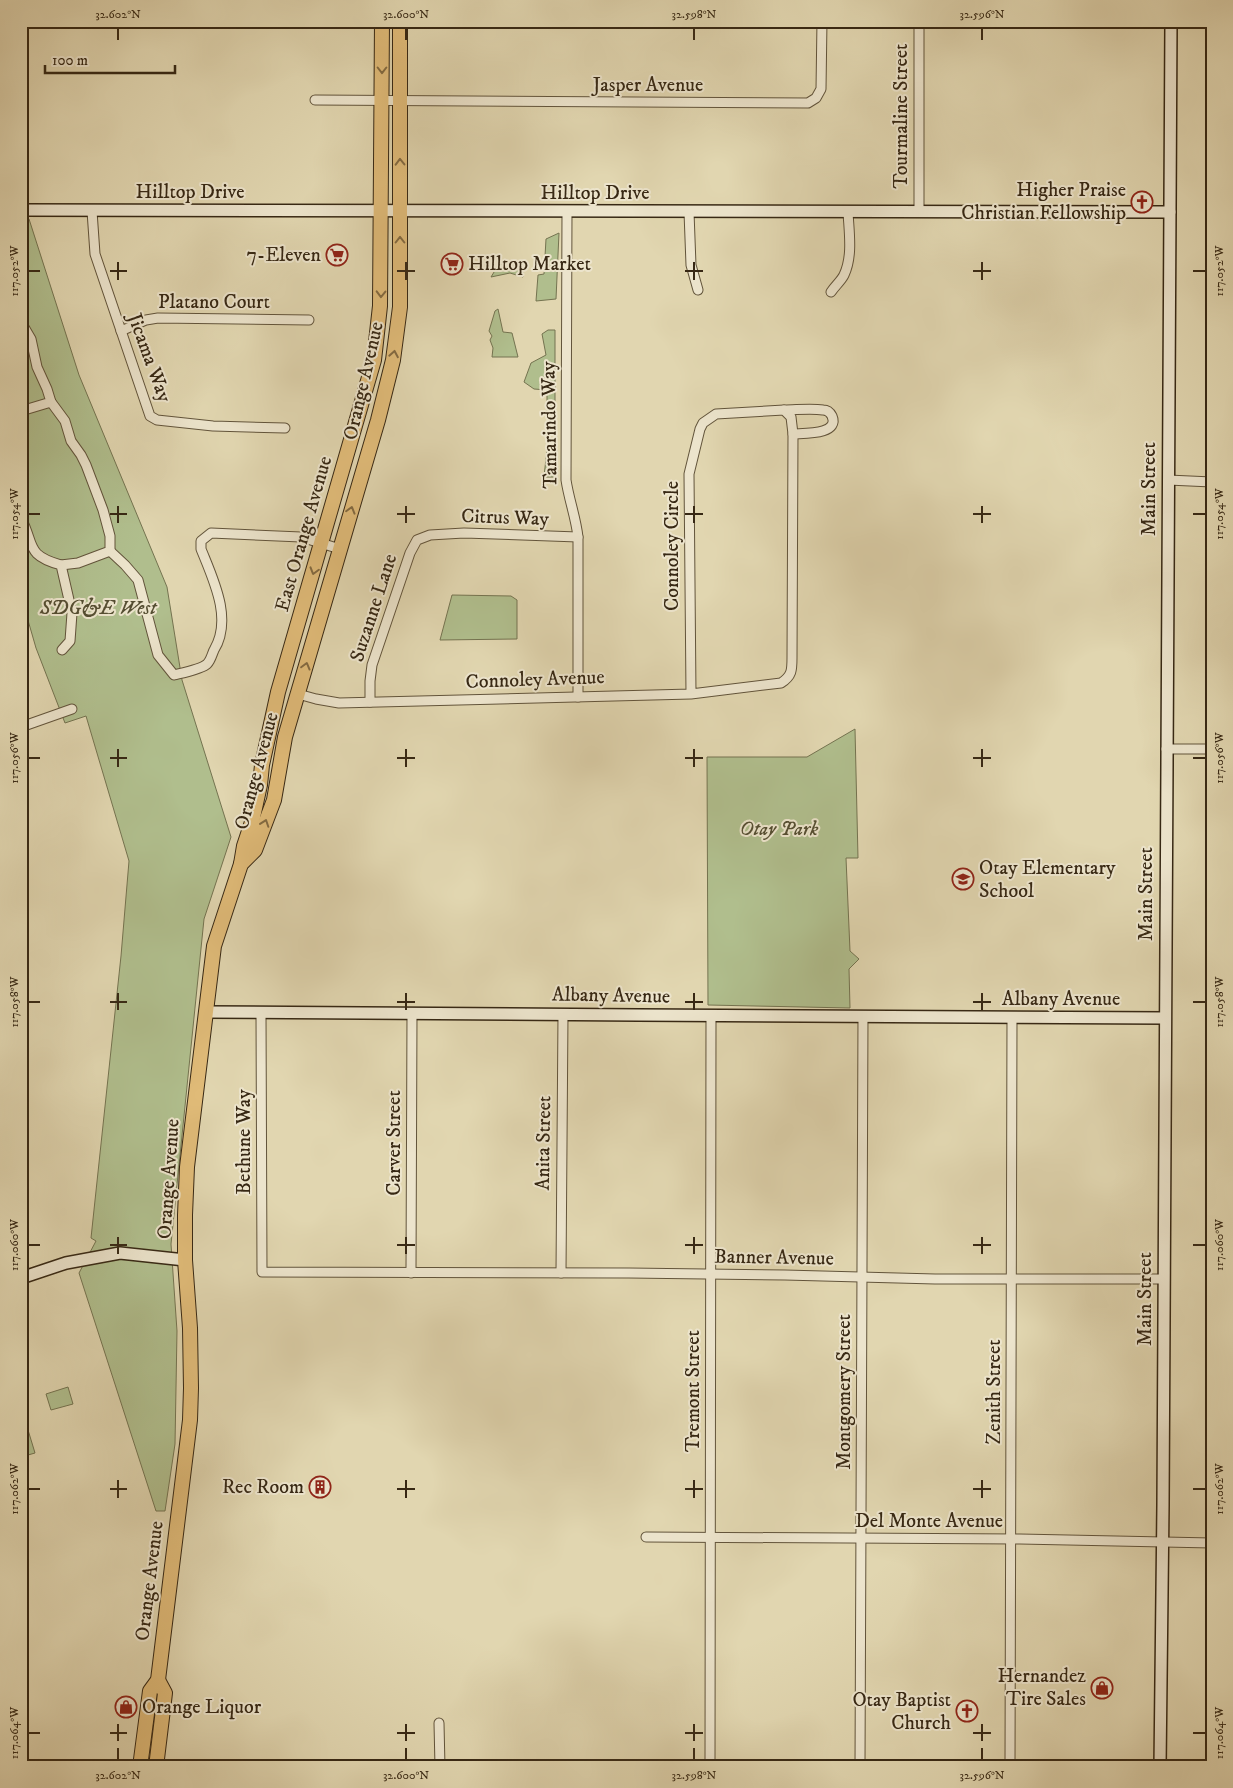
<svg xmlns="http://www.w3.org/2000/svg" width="1233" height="1788" font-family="'IM FELL DW Pica',serif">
	<rect width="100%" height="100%" fill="#e1d6b0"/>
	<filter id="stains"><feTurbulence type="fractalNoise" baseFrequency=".004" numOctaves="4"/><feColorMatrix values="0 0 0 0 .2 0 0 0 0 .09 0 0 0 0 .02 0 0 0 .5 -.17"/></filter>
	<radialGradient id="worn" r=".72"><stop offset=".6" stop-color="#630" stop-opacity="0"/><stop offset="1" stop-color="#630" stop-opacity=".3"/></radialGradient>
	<g fill="#b0be8d" stroke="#747350">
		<polygon points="21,219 29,219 79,375 167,587 182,680 231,837 204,919 171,1244 177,1331 175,1444 165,1511 156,1511 79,1273 96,1241 91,1238 121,956 129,861 86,716 65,723 36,648 21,596"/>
		<polygon points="559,233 556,299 536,301 538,275 544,274 546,239"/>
		<polygon points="499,264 522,264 523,277 510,273 491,277"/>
		<polygon points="498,309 503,332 512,333 518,357 492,357 493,348 490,340 492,336 489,331 495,311"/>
		<polygon points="548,330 555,330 555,415 547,416 547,390 534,389 524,382 531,363 546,355 542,334"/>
		<polygon points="547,449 557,449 555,477 544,477"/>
		<polygon points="452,595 511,596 517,600 517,639 440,640"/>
		<polygon points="855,729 858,858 846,858 850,951 859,959 849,969 850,1008 708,1005 707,757 807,757"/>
		<polygon points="68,1387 73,1404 51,1410 46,1394"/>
		<polygon points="25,1420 35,1453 21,1457 21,1421"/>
	</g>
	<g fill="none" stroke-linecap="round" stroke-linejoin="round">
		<g stroke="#62543b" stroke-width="11">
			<g id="street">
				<polyline points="919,21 919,212"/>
				<polyline points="315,100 808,103 816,98 821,89 822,21"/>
				<polyline points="92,211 95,254 150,416 157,420 213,426 285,428"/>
				<path d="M 567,212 L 566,480 C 569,500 576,518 578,537 L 578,697"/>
				<polyline points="689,212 691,265 698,290"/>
				<path d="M 831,292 C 835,286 841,281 844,275 C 853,256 849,232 848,212"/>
				<polyline points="21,322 31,339 37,367 47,389 51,402 21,411"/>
				<polyline points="121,331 146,320 158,318 309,320"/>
				<polyline points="51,402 65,421 71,441 81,455 86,465 103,510 110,536 110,551 78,563 61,565"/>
				<path d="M 784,410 C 796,410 811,408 823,410 C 827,410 830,412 832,416 C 840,435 803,433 793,434"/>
				<polyline points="1168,480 1212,482"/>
				<path d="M 21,518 C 35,545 25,555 61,565 L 72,613 L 70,641 L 62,650"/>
				<path d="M 110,551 L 125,565 L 138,580 L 158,655 L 174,675 C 182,673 202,669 207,664 C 211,660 212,654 214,650 C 233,619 213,579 201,549 L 201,541 L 211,533 L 301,537 L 340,549"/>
				<path d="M 298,694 L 316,699 L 339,703 L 691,694 L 781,683 C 792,676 792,670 792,658 L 793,434 L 791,417 L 784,410 L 716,414 L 703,423 L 700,429 L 689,474 L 691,694"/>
				<polyline points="370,702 370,681 372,665 410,553 417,540 430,535 464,533 578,537"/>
				<polyline points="21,727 72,709"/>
				<polyline points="1166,749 1212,749"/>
				<polyline points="261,1013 262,1272 629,1273 785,1275 935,1279 1164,1279"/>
				<polyline points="411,1273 412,1013"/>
				<polyline points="561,1273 563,1014"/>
				<polyline points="646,1537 1020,1539 1212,1543"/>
				<polyline points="439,1723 440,1767"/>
				<polyline points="710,1767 711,1016"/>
				<polyline points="860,1767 863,1016"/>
				<polyline points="1010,1767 1012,1017"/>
			</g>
		</g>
		<g stroke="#372814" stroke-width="14">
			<g id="secondary">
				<polyline points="21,210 1170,212"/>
				<polyline points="206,1012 638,1015 1165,1018"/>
				<polyline points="21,1278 66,1263 120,1253 185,1260"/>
				<polyline points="1160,1767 1163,1505 1171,21"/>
			</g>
		</g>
		<g stroke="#372814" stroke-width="16">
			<g id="primary">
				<polyline points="241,864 244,846 252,822 260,785 262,765 278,692 374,360 380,306 382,21"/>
				<polyline points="140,1767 150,1691 158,1680 190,1420 191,1388 190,1328 185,1260 185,1215 187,1167 214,946 241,864 255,850 274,800 285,737 378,420 393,360 400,307 400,21"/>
				<polyline points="156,1767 165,1693 158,1680"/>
			</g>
		</g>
		<use href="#street" stroke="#ece4cc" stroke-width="9"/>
		<use href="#secondary" stroke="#ece4cc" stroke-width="11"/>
		<use href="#primary" stroke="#e0bb78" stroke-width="14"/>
	</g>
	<defs><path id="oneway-chevron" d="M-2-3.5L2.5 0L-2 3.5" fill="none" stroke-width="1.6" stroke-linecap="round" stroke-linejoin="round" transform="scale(1.25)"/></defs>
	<g stroke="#836a41">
		<use href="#oneway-chevron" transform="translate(382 70) rotate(90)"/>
		<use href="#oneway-chevron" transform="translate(400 162) rotate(-91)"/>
		<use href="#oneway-chevron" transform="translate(400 240) rotate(-90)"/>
		<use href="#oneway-chevron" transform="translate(381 294) rotate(91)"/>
		<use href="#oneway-chevron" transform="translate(394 354) rotate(-80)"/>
		<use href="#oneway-chevron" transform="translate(351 510) rotate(-74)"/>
		<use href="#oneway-chevron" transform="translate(314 571) rotate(106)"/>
		<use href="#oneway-chevron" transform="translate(306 666) rotate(-75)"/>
		<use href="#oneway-chevron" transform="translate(265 823) rotate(-71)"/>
	</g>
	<path fill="none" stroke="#372814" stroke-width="2" d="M 118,28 L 118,40M 406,28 L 406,40M 694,28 L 694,40M 982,28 L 982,40M 118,262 L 118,280M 406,262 L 406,280M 694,262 L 694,280M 982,262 L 982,280M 28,271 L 40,271M 110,271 L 127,271M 397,271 L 415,271M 685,271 L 703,271M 973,271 L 991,271M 1193,271 L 1206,271M 118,506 L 118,523M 406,506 L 406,523M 694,506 L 694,523M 982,506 L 982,523M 28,514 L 40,514M 110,514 L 127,514M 397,514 L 415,514M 685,514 L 703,514M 973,514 L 991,514M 1193,514 L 1206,514M 118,749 L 118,767M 406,749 L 406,767M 694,749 L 694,767M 982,749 L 982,767M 28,758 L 40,758M 110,758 L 127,758M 397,758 L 415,758M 685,758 L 703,758M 973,758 L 991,758M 1193,758 L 1206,758M 118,993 L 118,1010M 406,993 L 406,1010M 694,993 L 694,1010M 982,993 L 982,1010M 28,1002 L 40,1002M 110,1002 L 127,1002M 397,1002 L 415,1002M 685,1002 L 703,1002M 973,1002 L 991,1002M 1193,1002 L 1206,1002M 118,1237 L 118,1254M 406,1237 L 406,1254M 694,1237 L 694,1254M 982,1237 L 982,1254M 28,1245 L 40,1245M 110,1245 L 127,1245M 397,1245 L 415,1245M 685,1245 L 703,1245M 973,1245 L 991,1245M 1193,1245 L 1206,1245M 118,1480 L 118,1498M 406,1480 L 406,1498M 694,1480 L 694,1498M 982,1480 L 982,1498M 28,1489 L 40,1489M 110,1489 L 127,1489M 397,1489 L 415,1489M 685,1489 L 703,1489M 973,1489 L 991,1489M 1193,1489 L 1206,1489M 118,1724 L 118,1741M 406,1724 L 406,1741M 694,1724 L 694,1741M 982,1724 L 982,1741M 28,1733 L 40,1733M 110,1733 L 127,1733M 397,1733 L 415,1733M 685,1733 L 703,1733M 973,1733 L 991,1733M 1193,1733 L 1206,1733M 118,1748 L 118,1760M 406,1748 L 406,1760M 694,1748 L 694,1760M 982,1748 L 982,1760"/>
	<defs>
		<g id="church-ring" transform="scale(1.125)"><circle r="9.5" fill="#ece4cc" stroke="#8f2418" stroke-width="1.5"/><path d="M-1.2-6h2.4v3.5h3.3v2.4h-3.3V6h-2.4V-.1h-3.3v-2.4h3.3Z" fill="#8f2418"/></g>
		<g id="supermarket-ring" transform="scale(1.125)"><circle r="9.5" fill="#ece4cc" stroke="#8f2418" stroke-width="1.5"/><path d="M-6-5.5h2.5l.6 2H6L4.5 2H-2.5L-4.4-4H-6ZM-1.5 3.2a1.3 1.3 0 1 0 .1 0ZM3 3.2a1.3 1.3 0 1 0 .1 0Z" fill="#8f2418"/></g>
		<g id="school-ring" transform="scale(1.125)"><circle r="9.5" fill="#ece4cc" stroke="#8f2418" stroke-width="1.5"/><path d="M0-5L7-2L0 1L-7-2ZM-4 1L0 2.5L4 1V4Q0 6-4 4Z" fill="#8f2418"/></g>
		<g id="building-ring" transform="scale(1.125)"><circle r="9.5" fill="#ece4cc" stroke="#8f2418" stroke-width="1.5"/><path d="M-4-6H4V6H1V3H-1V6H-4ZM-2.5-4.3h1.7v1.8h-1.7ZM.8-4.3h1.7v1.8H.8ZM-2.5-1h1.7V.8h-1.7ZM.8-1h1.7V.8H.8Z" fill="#8f2418"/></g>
		<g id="shop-ring" transform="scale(1.125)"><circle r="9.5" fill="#ece4cc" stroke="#8f2418" stroke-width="1.5"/><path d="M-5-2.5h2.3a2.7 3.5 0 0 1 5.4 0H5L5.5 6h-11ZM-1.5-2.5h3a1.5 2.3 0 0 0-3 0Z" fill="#8f2418"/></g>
	</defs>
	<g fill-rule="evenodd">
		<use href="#church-ring" x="1142" y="202"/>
		<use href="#supermarket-ring" x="337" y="255"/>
		<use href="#supermarket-ring" x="452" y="264"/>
		<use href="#school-ring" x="963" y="879"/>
		<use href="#building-ring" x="320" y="1487"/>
		<use href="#shop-ring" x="1102" y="1688"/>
		<use href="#shop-ring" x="126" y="1707"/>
		<use href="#church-ring" x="967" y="1711"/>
	</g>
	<g text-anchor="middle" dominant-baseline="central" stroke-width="4" stroke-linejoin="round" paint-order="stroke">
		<g font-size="20" fill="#372814" stroke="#ece4cc">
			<text x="648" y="85">Jasper Avenue</text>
			<text transform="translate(901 116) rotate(-90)">Tourmaline Street</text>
			<text x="190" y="192">Hilltop Drive</text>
			<text x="595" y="193">Hilltop Drive</text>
			<text x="214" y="302">Platano Court</text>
			<text transform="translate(149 358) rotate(70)">Jicama Way</text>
			<text transform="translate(364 381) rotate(-77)">Orange Avenue</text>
			<text transform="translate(550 425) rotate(-91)">Tamarindo Way</text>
			<text transform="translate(1149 489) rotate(-90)">Main Street</text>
			<text transform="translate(505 518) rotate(2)">Citrus Way</text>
			<text transform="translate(304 534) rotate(-74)">East Orange Avenue</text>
			<text transform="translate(672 546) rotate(-90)">Connoley Circle</text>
			<text transform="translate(374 608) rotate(-72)">Suzanne Lane</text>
			<text transform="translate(535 680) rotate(-2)">Connoley Avenue</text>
			<text transform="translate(257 771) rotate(-75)">Orange Avenue</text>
			<text transform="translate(1146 894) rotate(-90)">Main Street</text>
			<text transform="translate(611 996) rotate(1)">Albany Avenue</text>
			<text x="1061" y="999">Albany Avenue</text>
			<text transform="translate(244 1142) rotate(-90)">Bethune Way</text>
			<text transform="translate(394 1143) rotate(-90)">Carver Street</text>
			<text transform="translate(544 1143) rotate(-89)">Anita Street</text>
			<text transform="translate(169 1179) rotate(-86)">Orange Avenue</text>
			<text transform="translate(774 1258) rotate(1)">Banner Avenue</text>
			<text transform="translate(1145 1299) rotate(-90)">Main Street</text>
			<text transform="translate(693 1391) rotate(-90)">Tremont Street</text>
			<text transform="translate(844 1392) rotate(-90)">Montgomery Street</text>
			<text transform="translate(994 1392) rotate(-90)">Zenith Street</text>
			<text x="929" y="1521">Del Monte Avenue</text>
			<text transform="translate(150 1581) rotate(-83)">Orange Avenue</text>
		</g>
		<g font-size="20" fill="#372814" stroke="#ece4cc" text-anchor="end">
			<text x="1126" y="190">Higher Praise<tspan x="1126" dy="23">Christian Fellowship</tspan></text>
			<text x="321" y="255">7-Eleven</text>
			<text x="468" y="264" text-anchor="start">Hilltop Market</text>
			<text x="979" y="868" text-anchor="start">Otay Elementary<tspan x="979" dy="23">School</tspan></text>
			<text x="304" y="1487">Rec Room</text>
			<text x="1086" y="1676">Hernandez<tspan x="1086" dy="23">Tire Sales</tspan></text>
			<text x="951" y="1700">Otay Baptist<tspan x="951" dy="23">Church</tspan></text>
			<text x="142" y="1707" text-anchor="start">Orange Liquor</text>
		</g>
		<g font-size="20" font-style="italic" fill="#554e32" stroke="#ece4cc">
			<text x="98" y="608">SDG&amp;E West</text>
			<text x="779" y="829">Otay Park</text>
		</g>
	</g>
	<rect width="1233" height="1788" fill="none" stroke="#e1d6b0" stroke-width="55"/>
	<path d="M45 65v8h130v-8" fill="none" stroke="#372814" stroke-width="2.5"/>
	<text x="52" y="65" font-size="15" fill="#372814" stroke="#ece4cc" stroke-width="4" paint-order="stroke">100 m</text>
	<rect x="28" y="28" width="1178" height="1732" fill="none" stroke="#372814" stroke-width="2"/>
	<g font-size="12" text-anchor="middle" fill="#372814">
		<text x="118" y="18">32.602°N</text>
		<text x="406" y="18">32.600°N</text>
		<text x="694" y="18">32.598°N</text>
		<text x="982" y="18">32.596°N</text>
		<text transform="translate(1219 271) rotate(-90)" y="4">117.052°W</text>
		<text transform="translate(14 271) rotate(-90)" y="4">117.052°W</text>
		<text transform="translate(1219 514) rotate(-90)" y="4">117.054°W</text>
		<text transform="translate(14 514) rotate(-90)" y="4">117.054°W</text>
		<text transform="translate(1219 758) rotate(-90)" y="4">117.056°W</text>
		<text transform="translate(14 758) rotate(-90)" y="4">117.056°W</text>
		<text transform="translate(1219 1002) rotate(-90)" y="4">117.058°W</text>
		<text transform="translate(14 1002) rotate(-90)" y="4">117.058°W</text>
		<text transform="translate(1219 1245) rotate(-90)" y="4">117.060°W</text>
		<text transform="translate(14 1245) rotate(-90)" y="4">117.060°W</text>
		<text transform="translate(1219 1489) rotate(-90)" y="4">117.062°W</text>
		<text transform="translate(14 1489) rotate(-90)" y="4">117.062°W</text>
		<text transform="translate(1219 1733) rotate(-90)" y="4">117.064°W</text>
		<text transform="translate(14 1733) rotate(-90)" y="4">117.064°W</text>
		<text x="118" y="1779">32.602°N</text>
		<text x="406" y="1779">32.600°N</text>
		<text x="694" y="1779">32.598°N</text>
		<text x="982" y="1779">32.596°N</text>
	</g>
	<rect width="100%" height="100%" filter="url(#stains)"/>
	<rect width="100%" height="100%" fill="url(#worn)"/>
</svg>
